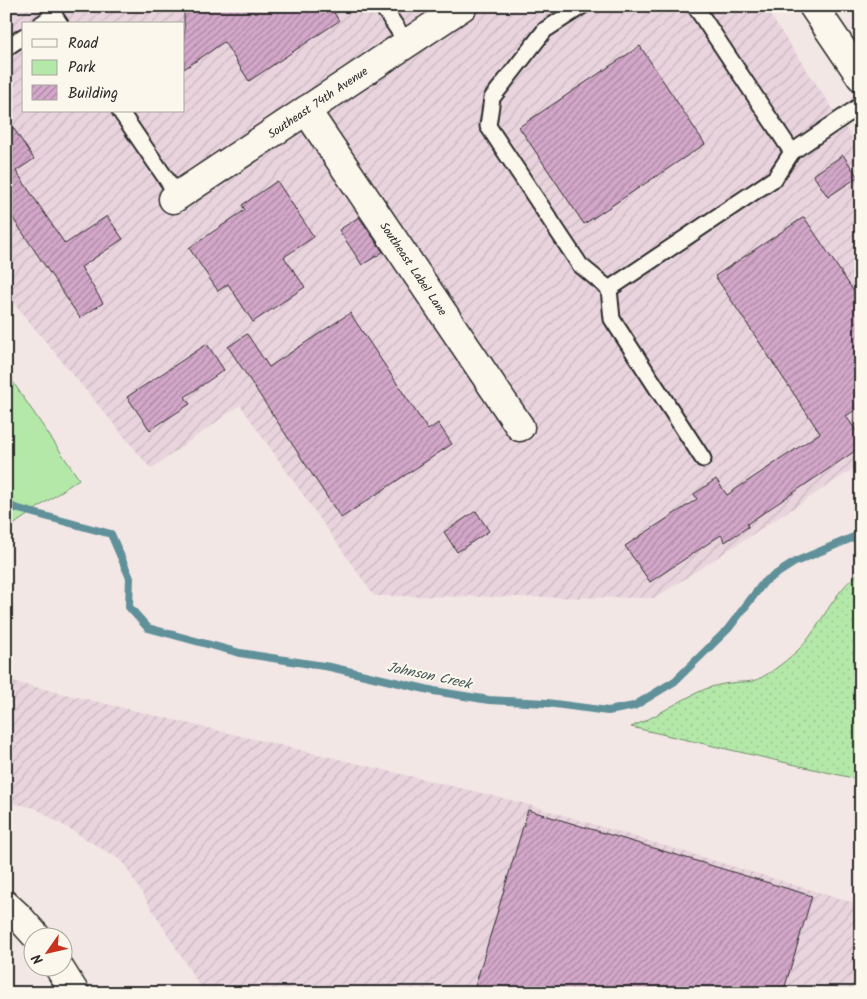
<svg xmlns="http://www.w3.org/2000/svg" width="867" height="999" font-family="Kalam,sans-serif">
	<defs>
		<pattern id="industrial-furrows" width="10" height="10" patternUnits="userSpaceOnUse" patternTransform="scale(1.25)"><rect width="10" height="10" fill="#e9d4dd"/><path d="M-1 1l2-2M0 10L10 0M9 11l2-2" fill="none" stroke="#c8b6be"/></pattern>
		<pattern id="grass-dots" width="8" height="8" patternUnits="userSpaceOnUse" patternTransform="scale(1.25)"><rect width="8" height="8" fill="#b4e8a9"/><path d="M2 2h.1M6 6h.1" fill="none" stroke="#9bc792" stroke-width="1.8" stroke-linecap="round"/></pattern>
		<pattern id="building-hatch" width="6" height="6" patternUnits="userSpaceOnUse" patternTransform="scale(1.25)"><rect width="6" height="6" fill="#d3a7c9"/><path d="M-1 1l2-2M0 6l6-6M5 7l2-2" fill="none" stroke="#ab88a3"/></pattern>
	</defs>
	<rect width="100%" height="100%" fill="#f3e7e5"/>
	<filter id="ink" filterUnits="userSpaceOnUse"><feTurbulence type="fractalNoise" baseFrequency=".02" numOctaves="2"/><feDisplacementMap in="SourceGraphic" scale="10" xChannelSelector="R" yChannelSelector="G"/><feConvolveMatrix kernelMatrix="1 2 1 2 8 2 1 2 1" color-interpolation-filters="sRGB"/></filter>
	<g filter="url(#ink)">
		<g fill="url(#industrial-furrows)" fill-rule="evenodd">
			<path d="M 6,6 L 764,6 L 861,151 L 861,464 L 655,598 L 374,596 L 240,405 L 151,469 L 6,294 ZM 24,24 L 184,24 L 184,111 L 24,111 Z"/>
			<polygon points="6,680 523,803 861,905 861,993 204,993 122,861 35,808 6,802"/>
		</g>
		<path fill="url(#grass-dots)" stroke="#708a6a" d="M 861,572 L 861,780 L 631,727 C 656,717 678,701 703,690 C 714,685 728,683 740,682 C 744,682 748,682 752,681 C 764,679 786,661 796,652 C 820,631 833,589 861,572 Z"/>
		<polygon fill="#b4e8a9" stroke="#708a6a" points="6,372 79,479 6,530"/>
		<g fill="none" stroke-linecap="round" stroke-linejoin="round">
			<polyline stroke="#619099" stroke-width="8" points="6,504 15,508 111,534 130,578 129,607 148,628 240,653 330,667 434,691 489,700 547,703 608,711 634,706 675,681 728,629 764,582 795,562 861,534"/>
		</g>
		<g fill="url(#building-hatch)" stroke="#2b2b2b">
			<polygon points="184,6 330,6 339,21 249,81 224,42 184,69"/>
			<polygon points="640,46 705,144 584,224 519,127"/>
			<polygon points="6,117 34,159 16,171 65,244 107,216 123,239 81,267 103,303 80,318 6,208"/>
			<polygon points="843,155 858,177 828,197 813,175"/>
			<polygon points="277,181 314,237 284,257 305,287 253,322 228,284 218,291 189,248 245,210 242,205"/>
			<polygon points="359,217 383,252 362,265 339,230"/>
			<polygon points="804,217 861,302 861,406 846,416 861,438 861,447 747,524 748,527 725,542 721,535 650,582 625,546 697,499 694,494 716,479 727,495 820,433 715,276"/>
			<polygon points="350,313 428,430 438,423 452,444 341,518 228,347 247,334 269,367"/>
			<polygon points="207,344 224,370 185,397 190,404 150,430 127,397"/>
			<polygon points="476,511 489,531 457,552 444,532"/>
			<polygon points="528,810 812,896 783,993 473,993"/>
		</g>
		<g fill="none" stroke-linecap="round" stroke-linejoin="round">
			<g stroke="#2b2b2b" stroke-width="19">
				<g id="lane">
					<polyline points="48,6 60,24"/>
					<polyline points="382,6 407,43"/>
					<polyline points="582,6 545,30 492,98 488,126 580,265 609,289 612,319 703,459"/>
					<polyline points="695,6 792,152"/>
					<polyline points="41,24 54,15"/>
					<polyline points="6,48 24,36"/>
					<polyline points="120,111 178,196"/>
					<polyline points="609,289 775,178 792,152 861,105"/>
				</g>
			</g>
			<g stroke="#2b2b2b" stroke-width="31">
				<g id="street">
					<polyline points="306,110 520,427"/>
					<polyline points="173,199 463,6"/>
				</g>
			</g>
			<g stroke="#2b2b2b" stroke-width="31">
				<g id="secondary">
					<polyline points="6,905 18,916 36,936"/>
					<polyline points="58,966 75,993"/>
				</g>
			</g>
			<g stroke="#2b2b2b" stroke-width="31">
				<polyline id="primary" points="813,6 861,77"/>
			</g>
			<use href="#lane" stroke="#fbf7ec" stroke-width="15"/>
			<use href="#street" stroke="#fbf7ec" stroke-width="28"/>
			<use href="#secondary" stroke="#fbf7ec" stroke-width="28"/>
			<use href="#primary" stroke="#fbf7ec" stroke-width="28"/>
		</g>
	</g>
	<g text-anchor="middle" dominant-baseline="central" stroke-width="4" stroke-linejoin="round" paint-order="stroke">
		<g font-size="12" fill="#2b2b2b" stroke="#fbf7ec">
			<text transform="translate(318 103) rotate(-34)">Southeast 74th Avenue</text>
			<text transform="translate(413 269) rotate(56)">Southeast Label Lane</text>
		</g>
		<g font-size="14" font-style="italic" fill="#425559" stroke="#fbf7ec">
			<text transform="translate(429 676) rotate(12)">Johnson Creek</text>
		</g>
	</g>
	<rect width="867" height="999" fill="none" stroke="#fbf7ec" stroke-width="25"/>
	<rect x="12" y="12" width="842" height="974" fill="none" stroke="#2b2b2b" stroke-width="2" filter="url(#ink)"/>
	<rect x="22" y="22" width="162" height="90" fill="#fbf7ec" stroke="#a8a59f"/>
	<rect x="32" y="39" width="25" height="8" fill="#fbf7ec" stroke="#a8a59f"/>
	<text x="68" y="48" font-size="15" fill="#2b2b2b">Road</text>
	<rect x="32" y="60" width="25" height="15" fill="#b4e8a9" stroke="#a8a59f"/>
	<text x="68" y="72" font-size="15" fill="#2b2b2b">Park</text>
	<rect x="32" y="85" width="25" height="15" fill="url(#building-hatch)" stroke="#a8a59f"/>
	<text x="68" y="98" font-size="15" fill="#2b2b2b">Building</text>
	<g transform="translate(48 952) rotate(236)"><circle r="24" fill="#fbf7ec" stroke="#a8a59f"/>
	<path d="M0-4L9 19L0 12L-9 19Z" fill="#c8321e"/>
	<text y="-8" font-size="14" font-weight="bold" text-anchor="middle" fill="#2b2b2b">N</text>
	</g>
</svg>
